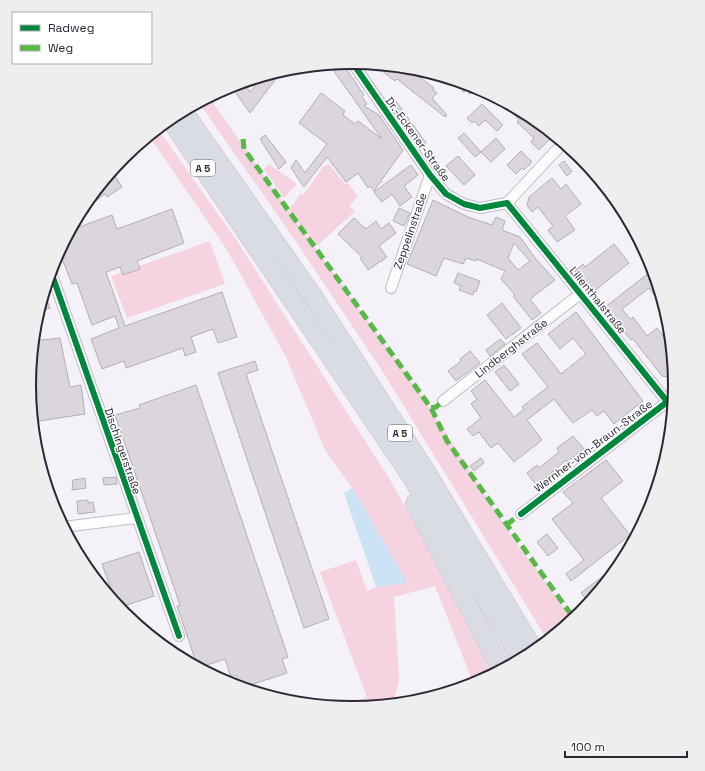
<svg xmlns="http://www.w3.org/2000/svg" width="705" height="771" font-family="'Space Grotesk',sans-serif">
	<rect width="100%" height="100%" fill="#f4f2f8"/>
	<g fill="#f5d3e0">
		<polygon points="209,97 288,210 424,399 512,537 573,621 548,641 381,369 297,243 199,103"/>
		<polygon points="158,129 237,241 389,478 464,611 492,676 474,685 435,586 394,597 399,680 393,705 352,709 338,708 367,697 320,572 356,560 367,591 376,587 407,582 352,488 325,450 286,357 227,250 149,136"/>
		<polygon points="269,164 297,184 284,198 264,169"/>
		<polygon points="329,164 345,184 348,183 358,196 349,206 355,211 318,245 314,244 289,210 301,193 303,195 323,167"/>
		<polygon points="210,241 225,284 127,318 111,276"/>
	</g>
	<polygon fill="#cbe1f4" points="352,488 408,583 376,587 344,493"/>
	<g fill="#dbd5dc" stroke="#b4aeb5" fill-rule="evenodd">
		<polygon points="342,63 364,95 362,97 367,104 364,106 379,115 403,150 374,191 370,186 368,188 358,173 346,182 327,157 304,187 291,168 296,160 305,173 327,144 299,123 321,93 345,111 343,115 355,124 358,121 382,139 329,64"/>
		<polygon points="373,64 406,67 434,88 433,90 437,93 432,98 447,115 445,117 397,79 395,81"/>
		<polygon points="282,71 250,113 231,86 243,82 250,92 263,76"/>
		<polygon points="459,81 477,87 482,89 469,94 468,90 463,92"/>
		<polygon points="501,100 537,121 534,124 550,139 539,150 531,142 534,138 517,122 519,120"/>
		<polygon points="396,101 426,143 420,148 390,105"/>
		<polygon points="482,104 503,125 497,131 485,120 479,126 474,121 472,123 467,118"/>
		<polygon points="464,133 481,152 475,157 458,138"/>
		<polygon points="265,135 286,162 279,169 260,139"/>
		<polygon points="496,138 505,149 491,162 481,152"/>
		<polygon points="521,151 532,162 524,170 522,168 516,174 507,165"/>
		<polygon points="458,156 475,175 464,185 446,166"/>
		<polygon points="564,161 572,171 567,176 559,165"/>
		<polygon points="411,165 418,175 404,186 412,197 400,206 392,194 382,202 374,192"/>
		<polygon points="112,171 122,187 107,197 105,194 83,210 84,206"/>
		<polygon points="552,178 561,189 566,184 581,204 565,216 575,230 557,242 548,230 553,226 538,207 532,212 527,205 529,197"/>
		<path d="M 433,200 L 468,217 L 492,225 L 496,217 L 505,221 L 502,230 L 520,237 L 535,258 L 555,280 L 530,299 L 541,313 L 532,320 L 513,296 L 515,295 L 501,279 L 505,271 L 477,259 L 476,261 L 466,258 L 463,264 L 444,258 L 436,276 L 407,264 ZM 514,243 L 530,261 L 518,270 L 508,258 Z"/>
		<polygon points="399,208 410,213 404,226 393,221"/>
		<polygon points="172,209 184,243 137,261 140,269 123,275 120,267 106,272 125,326 222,292 237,337 218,343 213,329 191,337 196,352 185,356 183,348 126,368 124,361 102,369 91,339 119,328 115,316 92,325 77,283 72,284 59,251 71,230 112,215 117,229"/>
		<polygon points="354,218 366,229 376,221 381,229 389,223 396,233 379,246 387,257 368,270 360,258 362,257 338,234"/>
		<polygon points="614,244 629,263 592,293 575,271 583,264 585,267"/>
		<polygon points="654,269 666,310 649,288 622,309 630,319 633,317 647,336 657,328 672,348 674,370 672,372 675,378 662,376 633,339 631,340 604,308"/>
		<polygon points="458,273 480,281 476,292 474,291 473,295 459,290 461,286 454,283"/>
		<polygon points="44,293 50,308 38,312 43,296"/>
		<polygon points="502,303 521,328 506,339 487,315"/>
		<polygon points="576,312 643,401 614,424 604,411 597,416 592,410 573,423 554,399 527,420 542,440 514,462 498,443 491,448 479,432 473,436 467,429 481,418 471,404 477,399 471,391 485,380 514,417 524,409 522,407 548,387 522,354 537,343 561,374 586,354 573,338 560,349 548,334"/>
		<polygon points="60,338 70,387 81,385 85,414 33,422 29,385 33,341"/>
		<polygon points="500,339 505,344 490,356 486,350"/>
		<polygon points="470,351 480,363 456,381 448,371 461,361 460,359"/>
		<polygon points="255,361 258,370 246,374 329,619 304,628 218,373"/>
		<polygon points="504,365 519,384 510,391 495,372"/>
		<polygon points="196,385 288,657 282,659 287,673 241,688 236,675 231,677 225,659 198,668 177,606 180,605 115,415 140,408 139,405"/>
		<polygon points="573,436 584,449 567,462 566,460 537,486 527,473 537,465 539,468 559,452 557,448"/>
		<polygon points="481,458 484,463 474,471 470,466"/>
		<polygon points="606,460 623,481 601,498 630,535 571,581 566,574 584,560 552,519 573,503 563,492"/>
		<polygon points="116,477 117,484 104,485 103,478"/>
		<polygon points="85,478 86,488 72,490 73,480"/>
		<polygon points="88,500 88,503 93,502 95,512 78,514 77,501"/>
		<polygon points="547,534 558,548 548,556 537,542"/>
		<polygon points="139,552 154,596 118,608 102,564"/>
		<polygon points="621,562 621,565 590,604 581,593"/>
	</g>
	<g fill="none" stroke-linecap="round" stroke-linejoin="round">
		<g stroke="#c0bdc6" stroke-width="12">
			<g id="minor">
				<polyline points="352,62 430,175 446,194 464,204 480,208 507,203"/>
				<polyline points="507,203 674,410"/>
				<polyline points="507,203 564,142"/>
				<polyline points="51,272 179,636"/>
				<polyline points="391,288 430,175"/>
				<polyline points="443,401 580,294"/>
				<polyline points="521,514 667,402 675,392"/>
				<polyline points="63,527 136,518"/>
			</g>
		</g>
		<g stroke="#d1cfd4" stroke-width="20">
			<g id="motorway">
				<polyline points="183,111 312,295 423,467 535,652"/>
				<polyline points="170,119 411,476 496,615 521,661"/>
				<polyline points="415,503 502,671"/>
			</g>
		</g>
		<use href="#minor" stroke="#fdfdfe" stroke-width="10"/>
		<use href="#motorway" stroke="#dadce4" stroke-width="18"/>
		<g stroke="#58b947" stroke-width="5" stroke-dasharray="10 5" stroke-linecap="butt">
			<polyline points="243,139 244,149 431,408 447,441 575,620"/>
			<polyline points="431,408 436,407 443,401"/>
			<polyline points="506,525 521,514"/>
		</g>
		<g stroke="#fff" stroke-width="8">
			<g id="cycleway">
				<polyline points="352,62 430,175 446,194 464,204 480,208 507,203 674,410"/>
				<polyline points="51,272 179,636"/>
				<polyline points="521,514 667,402 675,392"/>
			</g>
		</g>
		<use href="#cycleway" stroke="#00873e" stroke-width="6"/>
	</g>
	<g text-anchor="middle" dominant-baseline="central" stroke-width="3" stroke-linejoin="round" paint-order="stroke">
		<g fill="#fff" stroke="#6b6871" stroke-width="1">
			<rect x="191" y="160" width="24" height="16" rx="3"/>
			<rect x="388" y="425" width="24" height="16" rx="3"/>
		</g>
		<g font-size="10" font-weight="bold" fill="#2c2734">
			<text x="203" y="168">A 5</text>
			<text x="400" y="433">A 5</text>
		</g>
		<g font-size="11" fill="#2c2734" stroke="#fff">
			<text transform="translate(418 139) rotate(54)">Dr.-Eckener-Straße</text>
			<text transform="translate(410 231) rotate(-71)">Zeppelinstraße</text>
			<text transform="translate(598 300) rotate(51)">Lilienthalstraße</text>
			<text transform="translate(511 348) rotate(-38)">Lindberghstraße</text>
			<text transform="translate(593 446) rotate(-37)">Wernher-von-Braun-Straße</text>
			<text transform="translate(123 451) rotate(71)">Dischingerstraße</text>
		</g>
	</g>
	<path d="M0 0H705V771H0ZM36 385a316 316 0 1 1 632 0a316 316 0 1 1-632 0Z" fill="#eeeeef" fill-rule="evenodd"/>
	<path fill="none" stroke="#2c2734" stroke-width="2" d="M36 385a316 316 0 1 1 632 0a316 316 0 1 1-632 0Z"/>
	<rect x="12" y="12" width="140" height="52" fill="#ffffff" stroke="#aba9ae"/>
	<rect x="20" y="25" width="20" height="6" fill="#00873e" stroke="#aba9ae"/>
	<text x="48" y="32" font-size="12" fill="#2c2734">Radweg</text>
	<rect x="20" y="45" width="20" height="6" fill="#58b947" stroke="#aba9ae"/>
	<text x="48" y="52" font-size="12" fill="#2c2734">Weg</text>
	<path d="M565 751v6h122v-6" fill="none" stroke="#2c2734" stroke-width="2"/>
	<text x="571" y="751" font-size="12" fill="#2c2734" stroke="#ffffff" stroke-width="3" paint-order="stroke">100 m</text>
</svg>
